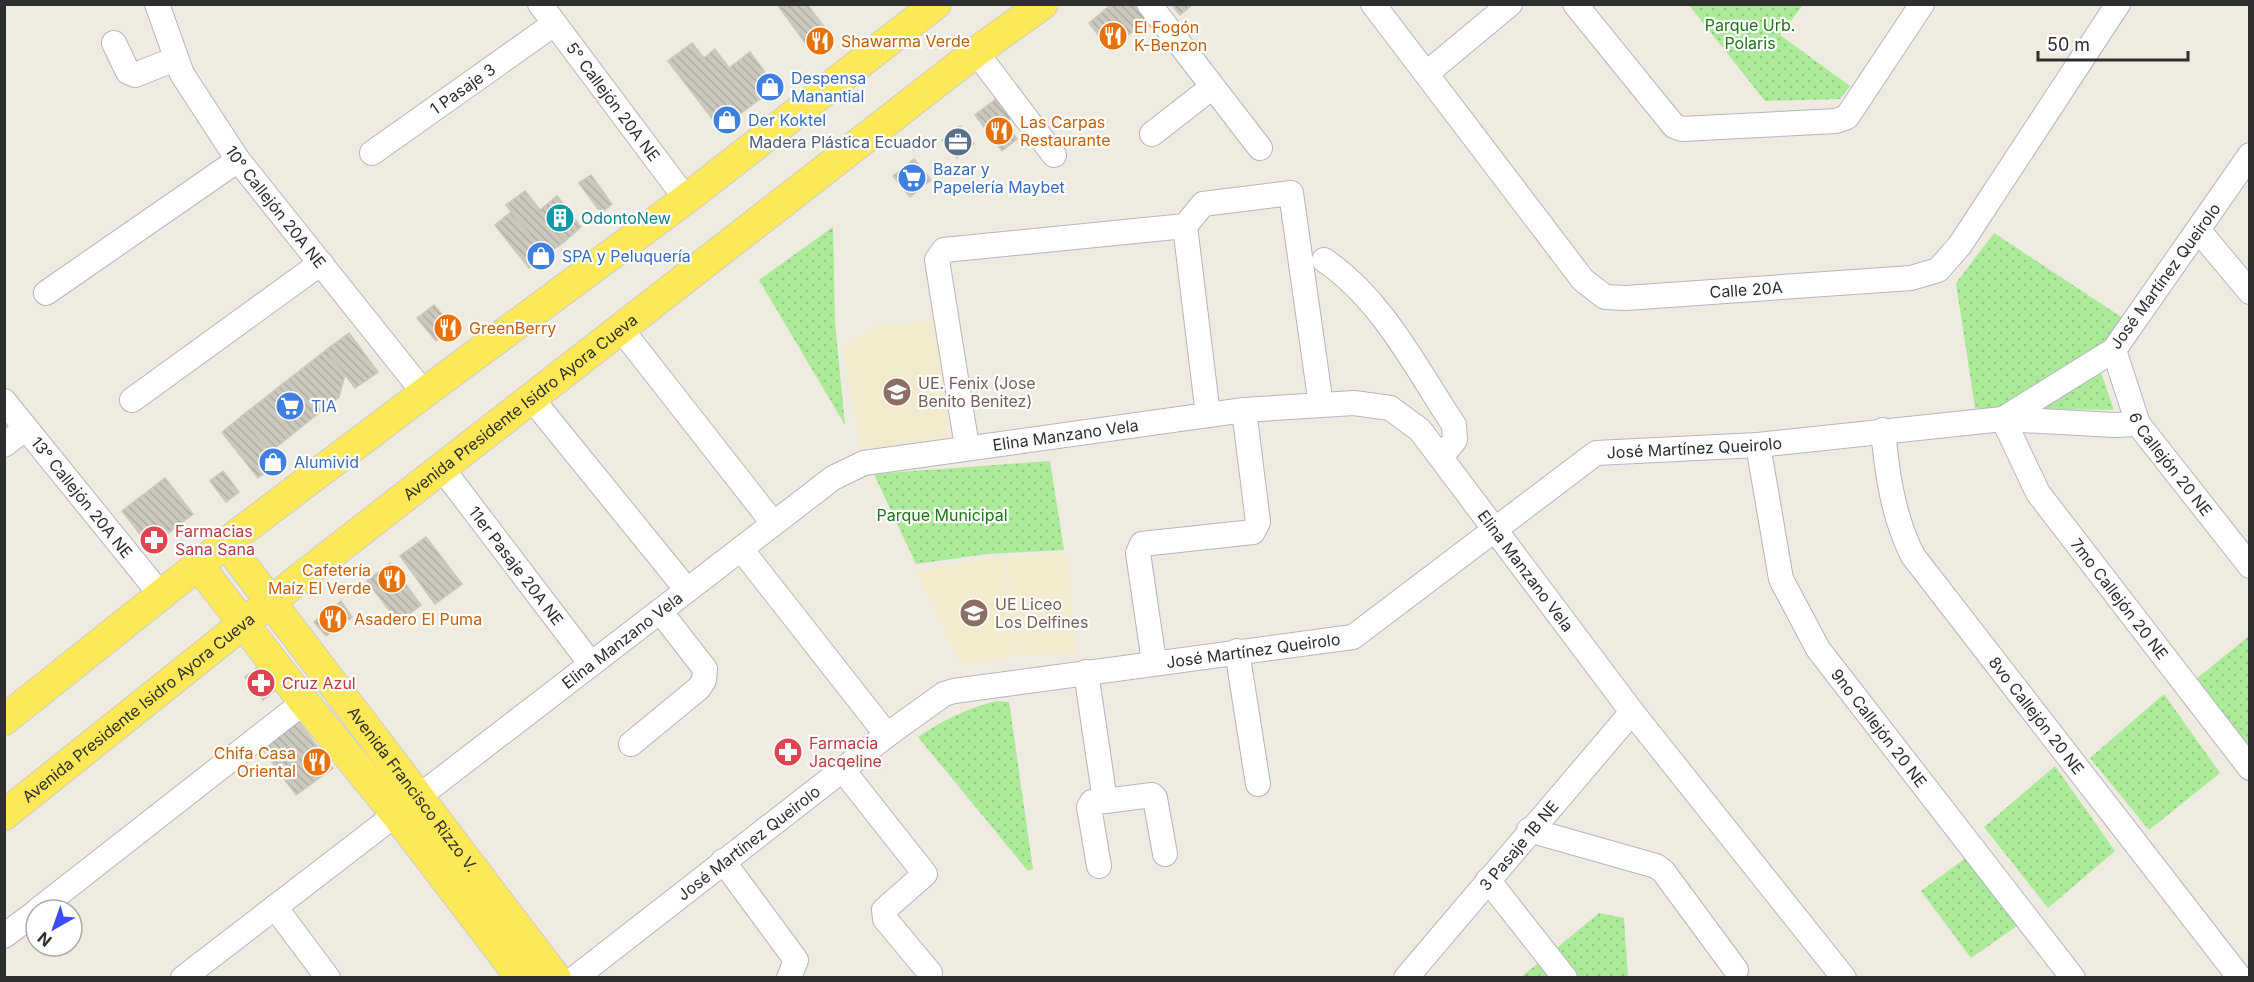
<svg xmlns="http://www.w3.org/2000/svg" width="2254" height="982" font-family="Inter,sans-serif">
	<defs>
		<pattern id="park-dots" width="8" height="8" patternUnits="userSpaceOnUse" patternTransform="scale(1.5)"><rect width="8" height="8" fill="#abea98"/><path d="M2 2h.1M6 6h.1" fill="none" stroke="#93c983" stroke-width="1.8" stroke-linecap="round"/></pattern>
		<pattern id="building-back-hatch" width="6" height="6" patternUnits="userSpaceOnUse" patternTransform="scale(1.5)"><rect width="6" height="6" fill="#cbc9be"/><path d="M-1 5l2 2M0 0l6 6M5-1l2 2" fill="none" stroke="#afada4"/></pattern>
	</defs>
	<rect width="100%" height="100%" fill="#f0ebe0"/>
	<g fill="#f2ebce">
		<polygon points="936,320 949,437 861,450 842,346 877,325"/>
		<polygon points="1067,553 1076,653 1018,656 1005,556"/>
		<polygon points="1003,556 1016,656 962,666 916,571"/>
	</g>
	<g fill="url(#park-dots)">
		<polygon points="1689,5 1803,5 1780,35 1850,86 1840,99 1765,101"/>
		<polygon points="833,227 835,322 845,425 759,280"/>
		<polygon points="1994,233 2126,320 2097,361 2114,410 1975,408 1956,283"/>
		<polygon points="1050,461 1064,550 987,554 916,564 874,474"/>
		<polygon points="2249,636 2249,752 2196,679"/>
		<polygon points="2164,694 2220,773 2149,830 2090,758"/>
		<path d="M 996,701 L 1009,702 L 1033,869 L 1028,871 L 918,737 C 943,720 966,709 996,701 Z"/>
		<polygon points="2055,766 2115,851 2048,908 1984,827"/>
		<polygon points="1967,857 2017,926 1971,958 1921,891"/>
		<polygon points="1599,913 1624,918 1628,977 1520,978"/>
	</g>
	<g fill="url(#building-back-hatch)" stroke="#ccc7b9" stroke-width="1.5">
		<polygon points="777,4 807,4 831,36 811,51"/>
		<polygon points="1112,4 1134,4 1147,20 1110,50 1089,23"/>
		<polygon points="1171,4 1193,4 1180,15"/>
		<polygon points="692,43 704,58 715,49 729,68 750,52 776,87 720,129 668,61"/>
		<polygon points="996,99 1011,118 1005,123 1017,139 1002,151 975,115"/>
		<polygon points="960,126 974,144 957,158 942,140"/>
		<polygon points="914,159 931,180 910,197 893,176"/>
		<polygon points="591,175 612,204 601,213 579,183"/>
		<polygon points="525,191 565,241 546,255 506,205"/>
		<polygon points="557,196 581,227 565,241 540,210"/>
		<polygon points="511,212 546,255 529,268 495,225"/>
		<polygon points="434,305 453,327 436,341 417,318"/>
		<polygon points="349,333 378,372 355,388 326,350"/>
		<polygon points="326,350 345,375 339,397 270,452 242,416"/>
		<polygon points="242,416 278,463 258,478 222,432"/>
		<polygon points="223,471 239,492 226,502 210,481"/>
		<polygon points="165,478 193,514 150,547 122,511"/>
		<polygon points="426,537 462,584 435,604 400,556"/>
		<polygon points="390,563 421,605 398,622 367,581"/>
		<polygon points="341,601 352,617 326,636 314,622"/>
		<polygon points="260,666 277,689 263,700 245,677"/>
		<polygon points="298,720 316,745 279,772 261,747"/>
		<polygon points="316,745 333,768 296,795 279,772"/>
	</g>
	<g fill="none" stroke-linecap="round" stroke-linejoin="round">
		<g stroke="#b4b4c2" stroke-width="26">
			<g id="minor">
				<path id="s1" d="M 157,4 L 182,74 L 238,160 L 424,393"/>
				<path id="s2" d="M 540,4 L 686,199"/>
				<polyline points="1149,4 1260,148"/>
				<path id="s3" d="M 1373,4 L 1583,280 L 1605,297 L 1626,298 L 1911,278 L 1938,270 L 1960,245 L 2118,4"/>
				<polyline points="1575,4 1674,126 1682,129 1836,121 1847,117 1922,4"/>
				<polyline points="114,43 128,72 135,75 175,59"/>
				<polyline points="976,52 1054,155"/>
				<polyline points="1427,73 1510,4"/>
				<polyline points="1152,134 1211,88"/>
				<path id="s4" d="M 372,153 L 554,24"/>
				<path id="s5" d="M 2250,155 L 2114,350 L 2003,419 L 2038,493 L 2250,768"/>
				<polyline points="1185,226 1208,415"/>
				<polyline points="2199,231 2250,292"/>
				<path d="M 1324,260 C 1382,299 1416,368 1454,425 L 1455,440 L 1442,456"/>
				<polyline points="46,293 238,160"/>
				<polyline points="621,329 773,523"/>
				<path id="s6" d="M 2114,350 L 2138,424 L 2250,566"/>
				<polyline points="532,399 687,590"/>
				<polyline points="132,400 321,263"/>
				<path id="s7" d="M 4,401 L 161,595"/>
				<path id="s8" d="M 1883,430 C 1887,473 1893,517 1913,556 L 2240,978"/>
				<polyline points="4,445 25,429"/>
				<path id="s9" d="M 1758,445 L 1781,579 L 1818,649 L 2073,978"/>
				<polyline points="967,447 937,260 944,250 1185,226 1203,204 1291,193 1321,405"/>
				<path id="s10" d="M 441,467 L 591,664"/>
				<polyline points="741,549 887,735"/>
				<polyline points="1237,651 1258,784"/>
				<polyline points="1154,662 1138,553 1142,544 1253,532 1258,522 1244,410"/>
				<polyline points="1086,672 1105,801 1152,795 1155,798 1165,854"/>
				<polyline points="631,744 699,688 704,680 705,669 660,611"/>
				<polyline points="842,769 925,874 884,910 885,919 930,973"/>
				<polyline points="1529,830 1656,866 1663,871 1736,970"/>
				<polyline points="723,861 796,960 789,978"/>
				<polyline points="1099,866 1089,807 1092,802 1105,801"/>
				<polyline points="1488,880 1565,978"/>
				<polyline points="275,907 328,978"/>
				<polyline points="38,910 304,702"/>
				<polyline points="4,936 36,912"/>
				<path id="s11" d="M 183,978 L 833,478 L 864,463 L 1244,410 L 1354,403 L 1390,408 L 1420,430 L 1632,712 L 1844,978"/>
				<path id="s12" d="M 575,978 L 887,735 L 944,694 L 954,691 L 1353,637 L 1596,453 L 1758,445 L 2003,419 L 2114,425 L 2138,424"/>
				<path id="s13" d="M 1406,978 L 1632,712"/>
			</g>
		</g>
		<g stroke="#cdcdcd" stroke-width="32">
			<g id="major">
				<path id="s14" d="M 226,543 L 556,978"/>
				<polyline points="198,565 304,702 395,813 521,978"/>
				<polyline points="4,720 226,543 424,393 686,199 936,4"/>
				<path id="s15" d="M 4,815 L 294,583 L 976,52 L 1043,4"/>
			</g>
		</g>
		<use href="#minor" stroke="#fff" stroke-width="24"/>
		<use href="#major" stroke="#fde958" stroke-width="30"/>
	</g>
	<defs>
		<g id="restaurant-disc" transform="scale(1.5)"><circle r="9.5" fill="#e8710a" stroke="#fff"/><path d="M-5-6h1v4h1v-4h1v4h1v-4h1v5L-1.5 .5V6h-2V.5L-5-1ZM5-6V6H3V1.5H1.5Q1.5-4 5-6Z" fill="#fff"/></g>
		<g id="shop-disc" transform="scale(1.5)"><circle r="9.5" fill="#3f7fe0" stroke="#fff"/><path d="M-5-2.5h2.3a2.7 3.5 0 0 1 5.4 0H5L5.5 6h-11ZM-1.5-2.5h3a1.5 2.3 0 0 0-3 0Z" fill="#fff"/></g>
		<g id="office-disc" transform="scale(1.5)"><circle r="9.5" fill="#5c6f8a" stroke="#fff"/><path d="M-6-3h4V-5.5h4V-3h4V5H-6ZM-1-4.5V-3h2v-1.5ZM-6 0V1H6V0Z" fill="#fff"/></g>
		<g id="supermarket-disc" transform="scale(1.5)"><circle r="9.5" fill="#3f7fe0" stroke="#fff"/><path d="M-6-5.5h2.5l.6 2H6L4.5 2H-2.5L-4.4-4H-6ZM-1.5 3.2a1.3 1.3 0 1 0 .1 0ZM3 3.2a1.3 1.3 0 1 0 .1 0Z" fill="#fff"/></g>
		<g id="building-disc" transform="scale(1.5)"><circle r="9.5" fill="#0f9aa8" stroke="#fff"/><path d="M-4-6H4V6H1V3H-1V6H-4ZM-2.5-4.3h1.7v1.8h-1.7ZM.8-4.3h1.7v1.8H.8ZM-2.5-1h1.7V.8h-1.7ZM.8-1h1.7V.8H.8Z" fill="#fff"/></g>
		<g id="school-disc" transform="scale(1.5)"><circle r="9.5" fill="#8d6e63" stroke="#fff"/><path d="M0-5L7-2L0 1L-7-2ZM-4 1L0 2.5L4 1V4Q0 6-4 4Z" fill="#fff"/></g>
		<g id="pharmacy-disc" transform="scale(1.5)"><circle r="9.5" fill="#e0444e" stroke="#fff"/><path d="M-2-6h4v4h4v4h-4v4h-4v-4h-4v-4h4Z" fill="#fff"/></g>
	</defs>
	<g fill-rule="evenodd">
		<use href="#restaurant-disc" x="1113" y="36"/>
		<use href="#restaurant-disc" x="820" y="41"/>
		<use href="#shop-disc" x="770" y="87"/>
		<use href="#shop-disc" x="727" y="120"/>
		<use href="#restaurant-disc" x="999" y="131"/>
		<use href="#office-disc" x="958" y="142"/>
		<use href="#supermarket-disc" x="912" y="178"/>
		<use href="#building-disc" x="560" y="218"/>
		<use href="#shop-disc" x="541" y="256"/>
		<use href="#restaurant-disc" x="448" y="328"/>
		<use href="#school-disc" x="897" y="392"/>
		<use href="#supermarket-disc" x="290" y="406"/>
		<use href="#shop-disc" x="273" y="462"/>
		<use href="#pharmacy-disc" x="154" y="540"/>
		<use href="#restaurant-disc" x="392" y="579"/>
		<use href="#school-disc" x="974" y="613"/>
		<use href="#restaurant-disc" x="333" y="619"/>
		<use href="#pharmacy-disc" x="261" y="683"/>
		<use href="#pharmacy-disc" x="788" y="752"/>
		<use href="#restaurant-disc" x="317" y="762"/>
	</g>
	<g text-anchor="middle" dominant-baseline="central" stroke-width="4.5" stroke-linejoin="round" paint-order="stroke">
		<g font-size="16" fill="#1d7415" stroke="#fff">
			<text x="1750" y="25">Parque Urb.<tspan x="1750" dy="18">Polaris</tspan></text>
			<text x="942" y="515">Parque Municipal</text>
		</g>
		<g font-size="16" fill="#c56008" stroke="#fff" text-anchor="start">
			<text x="1134" y="27">El Fogón<tspan x="1134" dy="18">K-Benzon</tspan></text>
			<text x="841" y="41">Shawarma Verde</text>
			<text x="1020" y="122">Las Carpas<tspan x="1020" dy="18">Restaurante</tspan></text>
			<text x="469" y="328">GreenBerry</text>
			<text x="371" y="570" text-anchor="end">Cafetería<tspan x="371" dy="18">Maíz El Verde</tspan></text>
			<text x="354" y="619">Asadero El Puma</text>
			<text x="296" y="753" text-anchor="end">Chifa Casa<tspan x="296" dy="18">Oriental</tspan></text>
		</g>
		<g font-size="16" fill="#366cbe" stroke="#fff" text-anchor="start">
			<text x="791" y="78">Despensa<tspan x="791" dy="18">Manantial</tspan></text>
			<text x="748" y="120">Der Koktel</text>
			<text x="933" y="169">Bazar y<tspan x="933" dy="18">Papelería Maybet</tspan></text>
			<text x="562" y="256">SPA y Peluquería</text>
			<text x="311" y="406">TIA</text>
			<text x="294" y="462">Alumivid</text>
		</g>
		<g font-size="16" fill="#2e2e2e" stroke="#fff">
			<text stroke="none"><textPath href="#s4" startOffset="111">1 Pasaje 3</textPath></text>
			<text stroke="none"><textPath href="#s2" startOffset="122">5° Callejón 20A NE</textPath></text>
			<text stroke="none"><textPath href="#s1" startOffset="237">10° Callejón 20A NE</textPath></text>
			<text transform="translate(2165 276) rotate(-54)">José Martínez Queirolo</text>
			<text stroke="none"><textPath href="#s3" startOffset="516">Calle 20A</textPath></text>
			<text stroke="none"><textPath href="#s15" startOffset="658">Avenida Presidente Isidro Ayora Cueva</textPath></text>
			<text stroke="none"><textPath href="#s11" startOffset="1058">Elina Manzano Vela</textPath></text>
			<text stroke="none"><textPath href="#s12" startOffset="1282">José Martínez Queirolo</textPath></text>
			<text stroke="none"><textPath href="#s6" startOffset="129">6 Callejón 20 NE</textPath></text>
			<text stroke="none"><textPath href="#s7" startOffset="124">13° Callejón 20A NE</textPath></text>
			<text stroke="none"><textPath href="#s10" startOffset="124">11er Pasaje 20A NE</textPath></text>
			<text stroke="none"><textPath href="#s11" startOffset="1598">Elina Manzano Vela</textPath></text>
			<text stroke="none"><textPath href="#s5" startOffset="584">7mo Callejón 20 NE</textPath></text>
			<text stroke="none"><textPath href="#s11" startOffset="554">Elina Manzano Vela</textPath></text>
			<text stroke="none"><textPath href="#s12" startOffset="778">José Martínez Queirolo</textPath></text>
			<text stroke="none"><textPath href="#s15" startOffset="172">Avenida Presidente Isidro Ayora Cueva</textPath></text>
			<text stroke="none"><textPath href="#s8" startOffset="332">8vo Callejón 20 NE</textPath></text>
			<text stroke="none"><textPath href="#s9" startOffset="315">9no Callejón 20 NE</textPath></text>
			<text stroke="none"><textPath href="#s14" startOffset="309">Avenida Francisco Rizzo V.</textPath></text>
			<text stroke="none"><textPath href="#s12" startOffset="220">José Martínez Queirolo</textPath></text>
			<text stroke="none"><textPath href="#s13" startOffset="174">3 Pasaje 1B NE</textPath></text>
		</g>
		<g font-size="16" fill="#4e5e75" stroke="#fff" text-anchor="end">
			<text x="937" y="142">Madera Plástica Ecuador</text>
		</g>
		<g font-size="16" fill="#0d838f" stroke="#fff" text-anchor="start">
			<text x="581" y="218">OdontoNew</text>
		</g>
		<g font-size="16" fill="#785e54" stroke="#fff" text-anchor="start">
			<text x="918" y="383">UE. Fenix (Jose<tspan x="918" dy="18">Benito Benitez)</tspan></text>
			<text x="995" y="604">UE Liceo<tspan x="995" dy="18">Los Delfines</tspan></text>
		</g>
		<g font-size="16" fill="#be3a42" stroke="#fff" text-anchor="start">
			<text x="175" y="531">Farmacias<tspan x="175" dy="18">Sana Sana</tspan></text>
			<text x="282" y="683">Cruz Azul</text>
			<text x="809" y="743">Farmacia<tspan x="809" dy="18">Jacqeline</tspan></text>
		</g>
	</g>
	<rect width="2254" height="982" fill="none" stroke="#2e2e2e" stroke-width="12"/>
	<g transform="translate(54 928) rotate(220)"><circle r="28" fill="#ffffff" stroke="#ababab" stroke-width="1.5"/>
	<path d="M0-4.5L10 22L0 15L-10 22Z" fill="#3e4cff"/>
	<text y="-9" font-size="16" font-weight="bold" text-anchor="middle" fill="#2e2e2e">N</text>
	</g>
	<path d="M2038 51v9h150v-9" fill="none" stroke="#2e2e2e" stroke-width="3"/>
	<text x="2047" y="51" font-size="18" fill="#2e2e2e" stroke="#ffffff" stroke-width="4.5" paint-order="stroke">50 m</text>
</svg>
